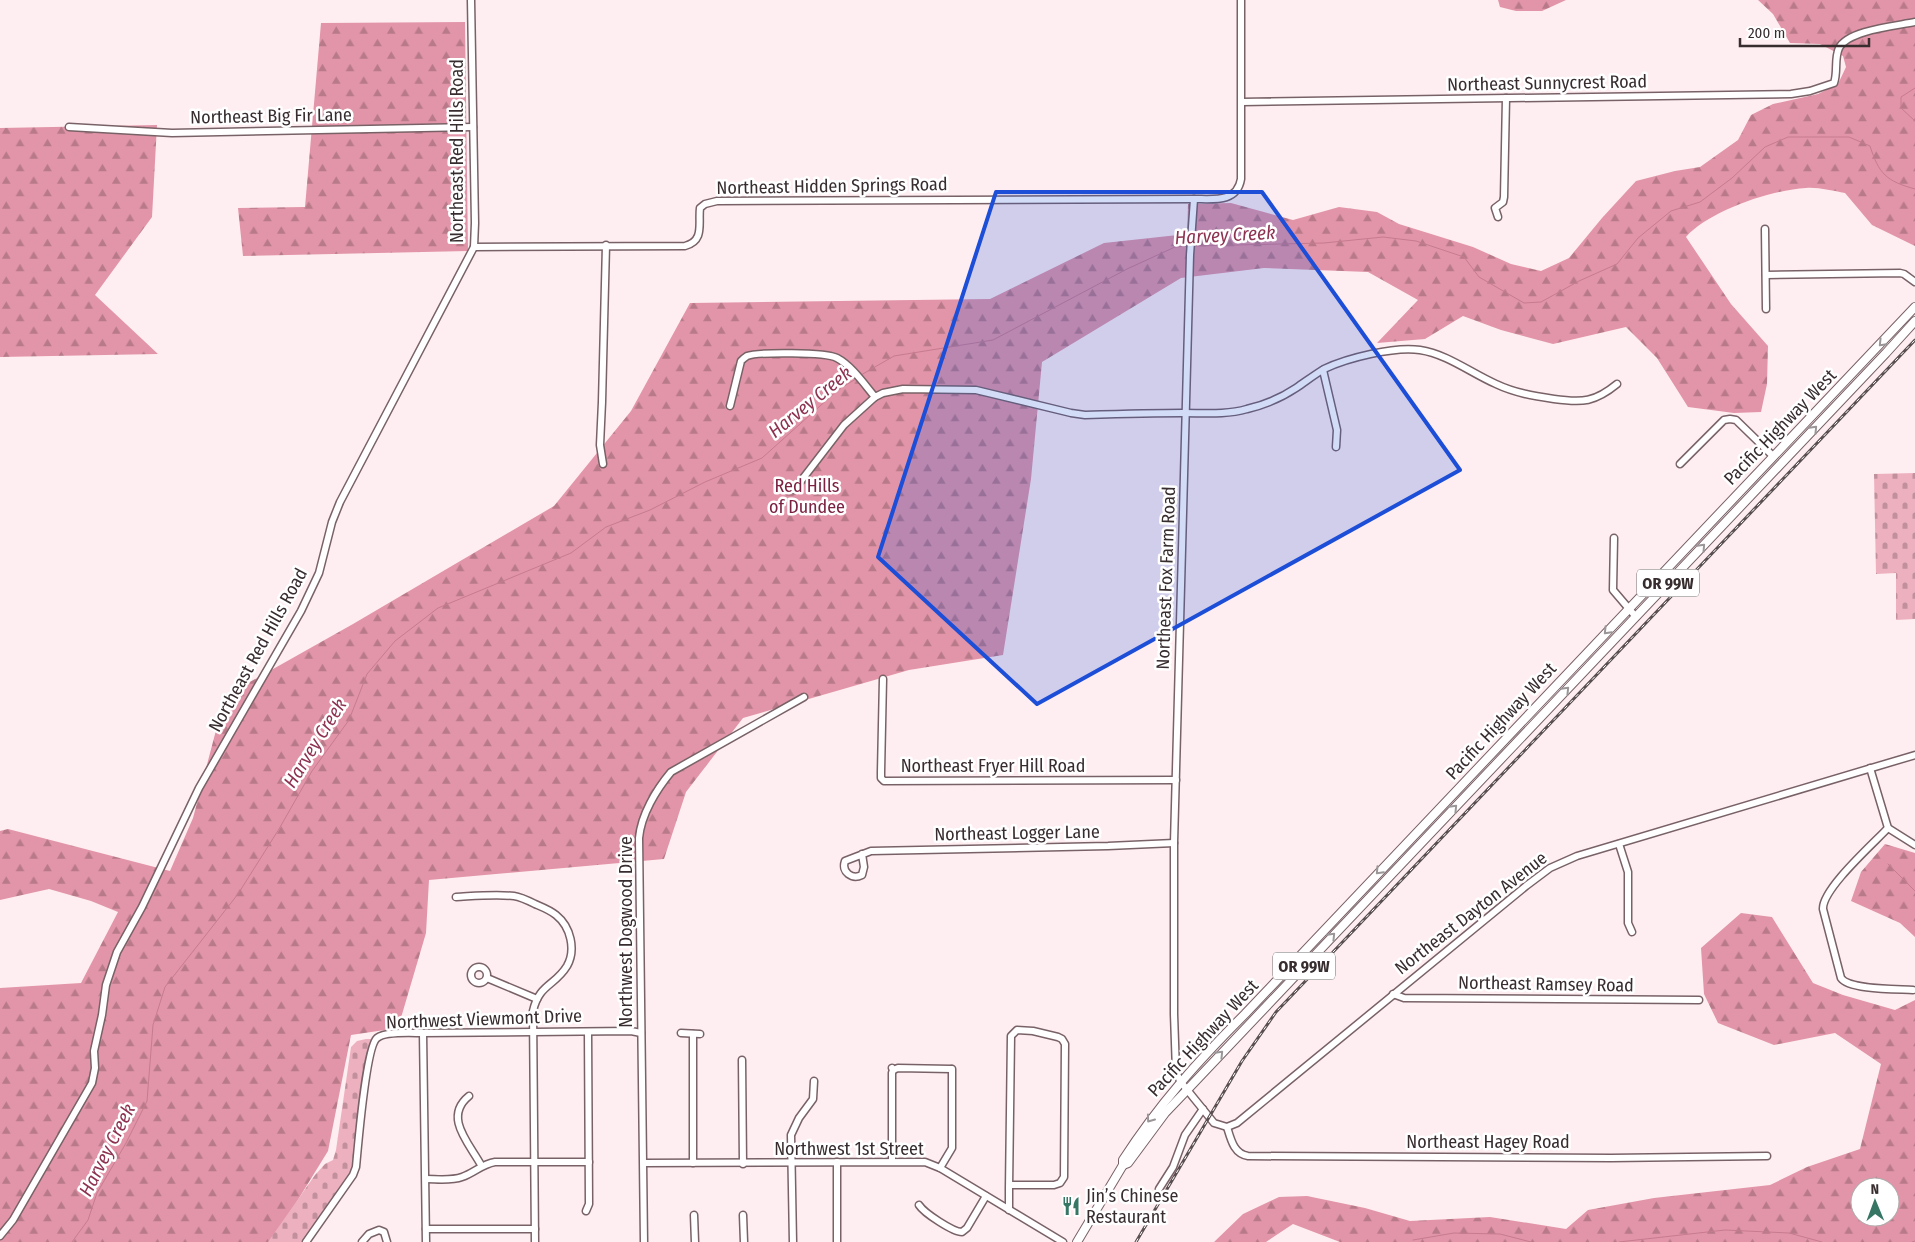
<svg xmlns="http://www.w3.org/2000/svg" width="1915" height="1242" font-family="'Fira Sans Condensed',sans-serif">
	<defs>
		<pattern id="forest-firs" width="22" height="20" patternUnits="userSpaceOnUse" patternTransform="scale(1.25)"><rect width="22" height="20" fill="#e295a8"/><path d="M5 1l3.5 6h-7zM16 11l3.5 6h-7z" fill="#b87a89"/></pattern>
		<pattern id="cemetery-stones" width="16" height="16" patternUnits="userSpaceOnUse" patternTransform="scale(1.25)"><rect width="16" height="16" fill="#edb0bf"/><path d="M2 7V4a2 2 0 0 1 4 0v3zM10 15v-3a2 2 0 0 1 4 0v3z" fill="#c1909c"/></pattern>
	</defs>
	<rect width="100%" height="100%" fill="#feeef1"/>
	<g fill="url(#forest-firs)" fill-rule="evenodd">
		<polygon points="1498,0 1566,0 1542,11 1516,11 1500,7"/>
		<path d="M 1758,0 L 1915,0 L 1915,246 L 1872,225 L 1845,193 C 1833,191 1818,187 1806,188 C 1771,190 1709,211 1686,237 L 1731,304 L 1768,346 L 1767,384 L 1761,412 L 1734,413 L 1688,407 L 1657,358 L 1626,327 L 1553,344 L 1501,330 L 1463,316 L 1425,339 L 1377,343 L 1418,300 L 1368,272 L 1264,268 L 1181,278 L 1042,362 L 1031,479 L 1003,655 L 909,670 L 743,718 L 686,792 L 664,859 L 429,880 L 426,933 L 398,1028 L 351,1035 L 328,1151 L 272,1242 L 0,1242 L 0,988 L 81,983 L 118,912 L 91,901 L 49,889 L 0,900 L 0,831 L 8,829 L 170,871 L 193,818 L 225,696 L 353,624 L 554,506 L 631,411 L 690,303 L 990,299 L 1104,243 L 1187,234 L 1188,204 L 1231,203 L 1293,220 L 1339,207 L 1377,212 L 1399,224 L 1473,247 L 1511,264 L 1541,271 L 1569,258 L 1602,218 L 1636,181 L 1675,171 L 1700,167 L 1738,140 L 1751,115 L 1773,104 L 1818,94 L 1838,84 L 1846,67 L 1843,56 L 1820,44 L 1790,43 L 1773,14 Z"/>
		<polygon points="465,22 468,251 243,256 238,208 305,207 321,23"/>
		<polygon points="157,125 152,217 95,295 158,354 0,357 0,128"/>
		<polygon points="1885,844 1915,853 1915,937 1900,923 1851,901 1861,872"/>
		<path d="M 1741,913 L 1772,917 L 1813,983 L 1843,995 L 1895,1010 L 1915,1000 L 1915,1242 L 1340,1242 L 1293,1224 L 1266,1242 L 1214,1242 L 1243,1214 L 1279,1197 L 1307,1196 L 1365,1208 L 1410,1221 L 1490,1217 L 1566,1229 L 1588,1210 L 1654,1198 L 1770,1185 L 1807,1167 L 1860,1149 L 1881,1064 L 1835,1033 L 1774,1045 L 1718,1023 L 1704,994 L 1701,948 ZM 1860,1187 L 1890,1187 L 1890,1217 L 1860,1217 Z"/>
	</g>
	<g fill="url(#cemetery-stones)">
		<polygon points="1915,473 1915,619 1896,620 1896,573 1876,574 1874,474"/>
		<polygon points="366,1039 374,1039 352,1174 305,1242 268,1242 315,1175 325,1164 333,1160 336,1150 351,1047 357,1041"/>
	</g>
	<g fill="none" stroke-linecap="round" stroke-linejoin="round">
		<g stroke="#c77b8f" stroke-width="1">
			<polyline points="1915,88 1901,97 1901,108 1915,121"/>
			<path d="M 1192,246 L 1324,243 L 1383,237 L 1416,241 L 1464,257 L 1479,277 L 1524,303 L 1541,302 L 1579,281 L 1617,264 L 1638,238 L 1671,211 L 1700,202 L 1732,178 L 1765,147 L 1788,137 L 1849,137 L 1870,146 C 1879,174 1886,181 1915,189"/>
			<polyline points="861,375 894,356 993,340 1127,269 1175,247 1188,246"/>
			<polyline points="1888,864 1915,891"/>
			<polyline points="1413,1240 1454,1233 1500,1234 1531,1242"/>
			<polyline points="72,1242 88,1220 97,1193 126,1143 147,1101 153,1025 165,987 238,894 279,829 312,771 349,720 367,674 395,641 438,608 571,553 606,527 650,510 705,482 762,458 839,389 856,379"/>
			<polyline points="1619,1242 1725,1230 1789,1233 1822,1242"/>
			<polyline points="1912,1242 1915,1241"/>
		</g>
		<g stroke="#786267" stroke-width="9">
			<g id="minor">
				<path d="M 1242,102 L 1791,94 L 1810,91 L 1834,83 C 1838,72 1834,59 1839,48 C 1848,30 1896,26 1915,22"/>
				<polyline points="69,127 172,133 473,127"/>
				<polyline points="1194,199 1190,255 1174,843 1174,1014 1176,1071 1180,1081 1214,1123 1227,1127 1237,1123 1526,886 1550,868 1577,856 1915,755"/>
				<polyline points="1498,217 1495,208 1503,202 1504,197 1506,98"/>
				<polyline points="1765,229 1766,309"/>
				<path d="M 474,247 L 685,246 C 705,241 698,223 700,208 L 705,204 L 717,201 L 1194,199 C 1213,199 1237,203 1241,179 L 1241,0"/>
				<polyline points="1766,275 1900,273 1904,274 1915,282"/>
				<polyline points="1323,370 1337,430 1336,447"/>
				<path d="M 730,406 L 741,361 C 743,359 744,358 747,356 C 758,352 826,352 837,358 C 852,366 864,384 875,397 L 883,393 L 903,389 L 976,390 L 1071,413 L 1085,415 C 1118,414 1151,413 1183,413 C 1205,413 1226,415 1247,409 C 1264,405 1281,398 1296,388 C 1305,382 1314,375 1324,369 C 1347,358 1395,346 1420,350 C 1447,354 1471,373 1496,384 C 1515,393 1534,396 1554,399 C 1583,403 1595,402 1617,384"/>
				<polyline points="603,464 600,445 602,402 606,245"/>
				<polyline points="1680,464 1724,420 1730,419 1736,420 1773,456"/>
				<polyline points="794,490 844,425 875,397"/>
				<polyline points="1614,538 1613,590 1636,617"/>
				<polyline points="883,679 881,772 881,778 884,781 1176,780"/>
				<polyline points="1870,768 1888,828 1915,845"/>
				<path d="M 1888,828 C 1874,843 1822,889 1823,909 L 1841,978 C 1849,990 1898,989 1913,990"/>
				<polyline points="1619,844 1628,872 1628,923 1632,932"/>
				<path d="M 862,854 L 864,867 L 862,875 C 852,880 841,872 845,861 L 871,851 L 1108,846 L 1174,843"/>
				<path d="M 456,897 C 475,896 495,894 514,896 C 521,897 529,901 535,904 C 542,907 550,910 556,915 C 571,927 576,950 567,966 C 555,986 539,984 533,1011 L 535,1242"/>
				<circle cx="479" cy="975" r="8"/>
				<polyline points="487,978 537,999"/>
				<polyline points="1393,994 1404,998 1699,1000"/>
				<polyline points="423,1033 426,1242"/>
				<polyline points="681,1033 700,1034"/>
				<polyline points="693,1034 693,1163"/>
				<polyline points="742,1060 743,1164"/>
				<polyline points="892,1068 893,1070 892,1073 892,1161"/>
				<polyline points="893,1070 898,1068 951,1069"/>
				<path d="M 469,1096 C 443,1117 469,1143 481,1165"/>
				<path d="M 1227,1127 C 1231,1140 1234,1154 1248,1156 L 1611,1158 L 1767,1156"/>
				<polyline points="837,1162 837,1242"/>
				<polyline points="644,1163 925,1162 940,1168 1063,1242"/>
				<polyline points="940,1168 952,1148 952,1069"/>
				<path d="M 426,1179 C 437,1179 451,1181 462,1177 C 474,1173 482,1164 495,1162 L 589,1162"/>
				<polyline points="1159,1189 1173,1167 1185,1135 1203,1109"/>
				<path d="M 919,1205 C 924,1213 953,1232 962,1232 L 967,1228 L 986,1196"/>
				<polyline points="1009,1210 1009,1188 1011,1036 1017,1030 1033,1031 1058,1037 1062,1039 1065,1044 1064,1177 1060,1183 1054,1185 1009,1185"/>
				<polyline points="586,1211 589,1204 588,1032"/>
				<polyline points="694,1215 695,1242"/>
				<polyline points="743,1215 744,1242"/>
				<polyline points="426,1229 535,1229"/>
				<polyline points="0,1236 13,1220 92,1083 95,1068 94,1051 102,1015 106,985 117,952 142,907 199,788 301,611 319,573 332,522 340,502 474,247 475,223 471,0"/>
				<path d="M 306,1242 L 353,1175 L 356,1167 C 358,1146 366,1047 377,1038 C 385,1031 412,1033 423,1033 L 631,1031 L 641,1033"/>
				<polyline points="362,1242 369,1234 379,1230 384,1232 387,1242"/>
				<path d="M 644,1242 L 639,838 C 641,815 656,790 671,772 L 804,697"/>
				<polyline points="793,1242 791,1135 799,1118 813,1099 814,1081"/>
			</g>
		</g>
		<g stroke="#786267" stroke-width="10">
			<g id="major">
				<polyline points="1123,1165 1128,1163 1165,1113 1187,1090 1886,353 1915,321"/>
				<path d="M 1077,1242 L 1123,1165 L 1123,1160 C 1159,1104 1199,1060 1245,1014 L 1915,307"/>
			</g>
		</g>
		<use href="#minor" stroke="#fff" stroke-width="6"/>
		<use href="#major" stroke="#fff" stroke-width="8"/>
		<g stroke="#594e50" stroke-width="3">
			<polyline id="rail" points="1136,1242 1242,1061 1276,1012 1915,340"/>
		</g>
		<use href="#rail" stroke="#fff" stroke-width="1" stroke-dasharray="4" stroke-linecap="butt"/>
	</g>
	<defs><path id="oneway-chevron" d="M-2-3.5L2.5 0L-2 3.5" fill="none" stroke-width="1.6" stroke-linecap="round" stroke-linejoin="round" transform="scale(1.25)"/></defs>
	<g stroke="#9b9697">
		<use href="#oneway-chevron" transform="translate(1882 343) rotate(134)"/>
		<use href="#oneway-chevron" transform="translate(1814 429) rotate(-46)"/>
		<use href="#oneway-chevron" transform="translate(1702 547) rotate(-47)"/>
		<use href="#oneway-chevron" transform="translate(1607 631) rotate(134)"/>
		<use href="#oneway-chevron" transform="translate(1566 690) rotate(-46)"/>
		<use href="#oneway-chevron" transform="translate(1454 808) rotate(-46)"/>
		<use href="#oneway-chevron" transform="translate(1379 871) rotate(133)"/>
		<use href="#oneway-chevron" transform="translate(1332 936) rotate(-46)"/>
		<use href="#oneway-chevron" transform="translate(1220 1054) rotate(-46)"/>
		<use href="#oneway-chevron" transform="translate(1150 1119) rotate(126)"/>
	</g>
	<path fill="#1d4ed8" fill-opacity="0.2" stroke="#1d4ed8" stroke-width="4" stroke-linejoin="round" d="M 996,192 L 1262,192 L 1460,470 L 1037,704 L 878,557 Z"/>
	<defs>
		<g id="restaurant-bare" transform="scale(1.5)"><path d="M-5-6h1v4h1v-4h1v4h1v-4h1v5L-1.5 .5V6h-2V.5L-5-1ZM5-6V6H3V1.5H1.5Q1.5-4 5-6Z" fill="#367665" stroke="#fff" stroke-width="2.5" paint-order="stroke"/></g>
	</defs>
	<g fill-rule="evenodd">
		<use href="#restaurant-bare" x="1071" y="1206"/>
	</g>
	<g text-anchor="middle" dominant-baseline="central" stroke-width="5" stroke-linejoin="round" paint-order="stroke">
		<g fill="#fff" stroke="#736c6d" stroke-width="1">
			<rect x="1637" y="569.5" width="62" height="27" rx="4"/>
			<rect x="1273" y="952.5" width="62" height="27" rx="4"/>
		</g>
		<g font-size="16" font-weight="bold" fill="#372d2f">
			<text x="1668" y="583">OR 99W</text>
			<text x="1304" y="966">OR 99W</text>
		</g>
		<g font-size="18" fill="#372d2f" stroke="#fff">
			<text transform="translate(1547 83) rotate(-1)">Northeast Sunnycrest Road</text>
			<text transform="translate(271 116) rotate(-1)">Northeast Big Fir Lane</text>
			<text transform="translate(457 151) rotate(-90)">Northeast Red Hills Road</text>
			<text transform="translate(832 186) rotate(-1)">Northeast Hidden Springs Road</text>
			<text transform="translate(1780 427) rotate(-46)">Pacific Highway West</text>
			<text transform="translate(1166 578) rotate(-88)">Northeast Fox Farm Road</text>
			<text transform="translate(258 650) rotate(-61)">Northeast Red Hills Road</text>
			<text transform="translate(1501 721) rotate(-47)">Pacific Highway West</text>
			<text x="993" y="766">Northeast Fryer Hill Road</text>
			<text transform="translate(1017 833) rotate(-1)">Northeast Logger Lane</text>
			<text transform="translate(1471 913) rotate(-38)">Northeast Dayton Avenue</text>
			<text transform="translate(626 932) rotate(-90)">Northwest Dogwood Drive</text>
			<text transform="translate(1546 984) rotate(1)">Northeast Ramsey Road</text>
			<text transform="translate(484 1019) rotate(-2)">Northwest Viewmont Drive</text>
			<text transform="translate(1203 1038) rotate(-47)">Pacific Highway West</text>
			<text x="1488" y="1142">Northeast Hagey Road</text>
			<text x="849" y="1149">Northwest 1st Street</text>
		</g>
		<g font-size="18" fill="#7b2141" stroke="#fff">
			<text x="807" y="486">Red Hills<tspan x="807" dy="21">of Dundee</tspan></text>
		</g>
		<g font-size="18" fill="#372d2f" stroke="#fff" text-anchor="start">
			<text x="1086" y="1196">Jin’s Chinese<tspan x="1086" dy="21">Restaurant</tspan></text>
		</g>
		<g font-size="19" font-style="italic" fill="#8d3251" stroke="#fff">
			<text transform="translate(1225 235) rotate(-3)">Harvey Creek</text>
			<text transform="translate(810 402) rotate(-39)">Harvey Creek</text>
			<text transform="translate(315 743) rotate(-58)">Harvey Creek</text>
			<text transform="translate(107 1150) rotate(-63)">Harvey Creek</text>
		</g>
	</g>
	<g transform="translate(1875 1202) rotate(359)"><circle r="24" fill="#ffffff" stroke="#afabac"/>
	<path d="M0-4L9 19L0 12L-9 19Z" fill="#367665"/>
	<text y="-8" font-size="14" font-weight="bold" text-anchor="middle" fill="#372d2f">N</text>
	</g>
	<path d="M1740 38v8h129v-8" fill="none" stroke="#372d2f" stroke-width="2.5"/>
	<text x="1748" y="38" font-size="15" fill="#372d2f" stroke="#ffffff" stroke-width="4" paint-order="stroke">200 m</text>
</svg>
